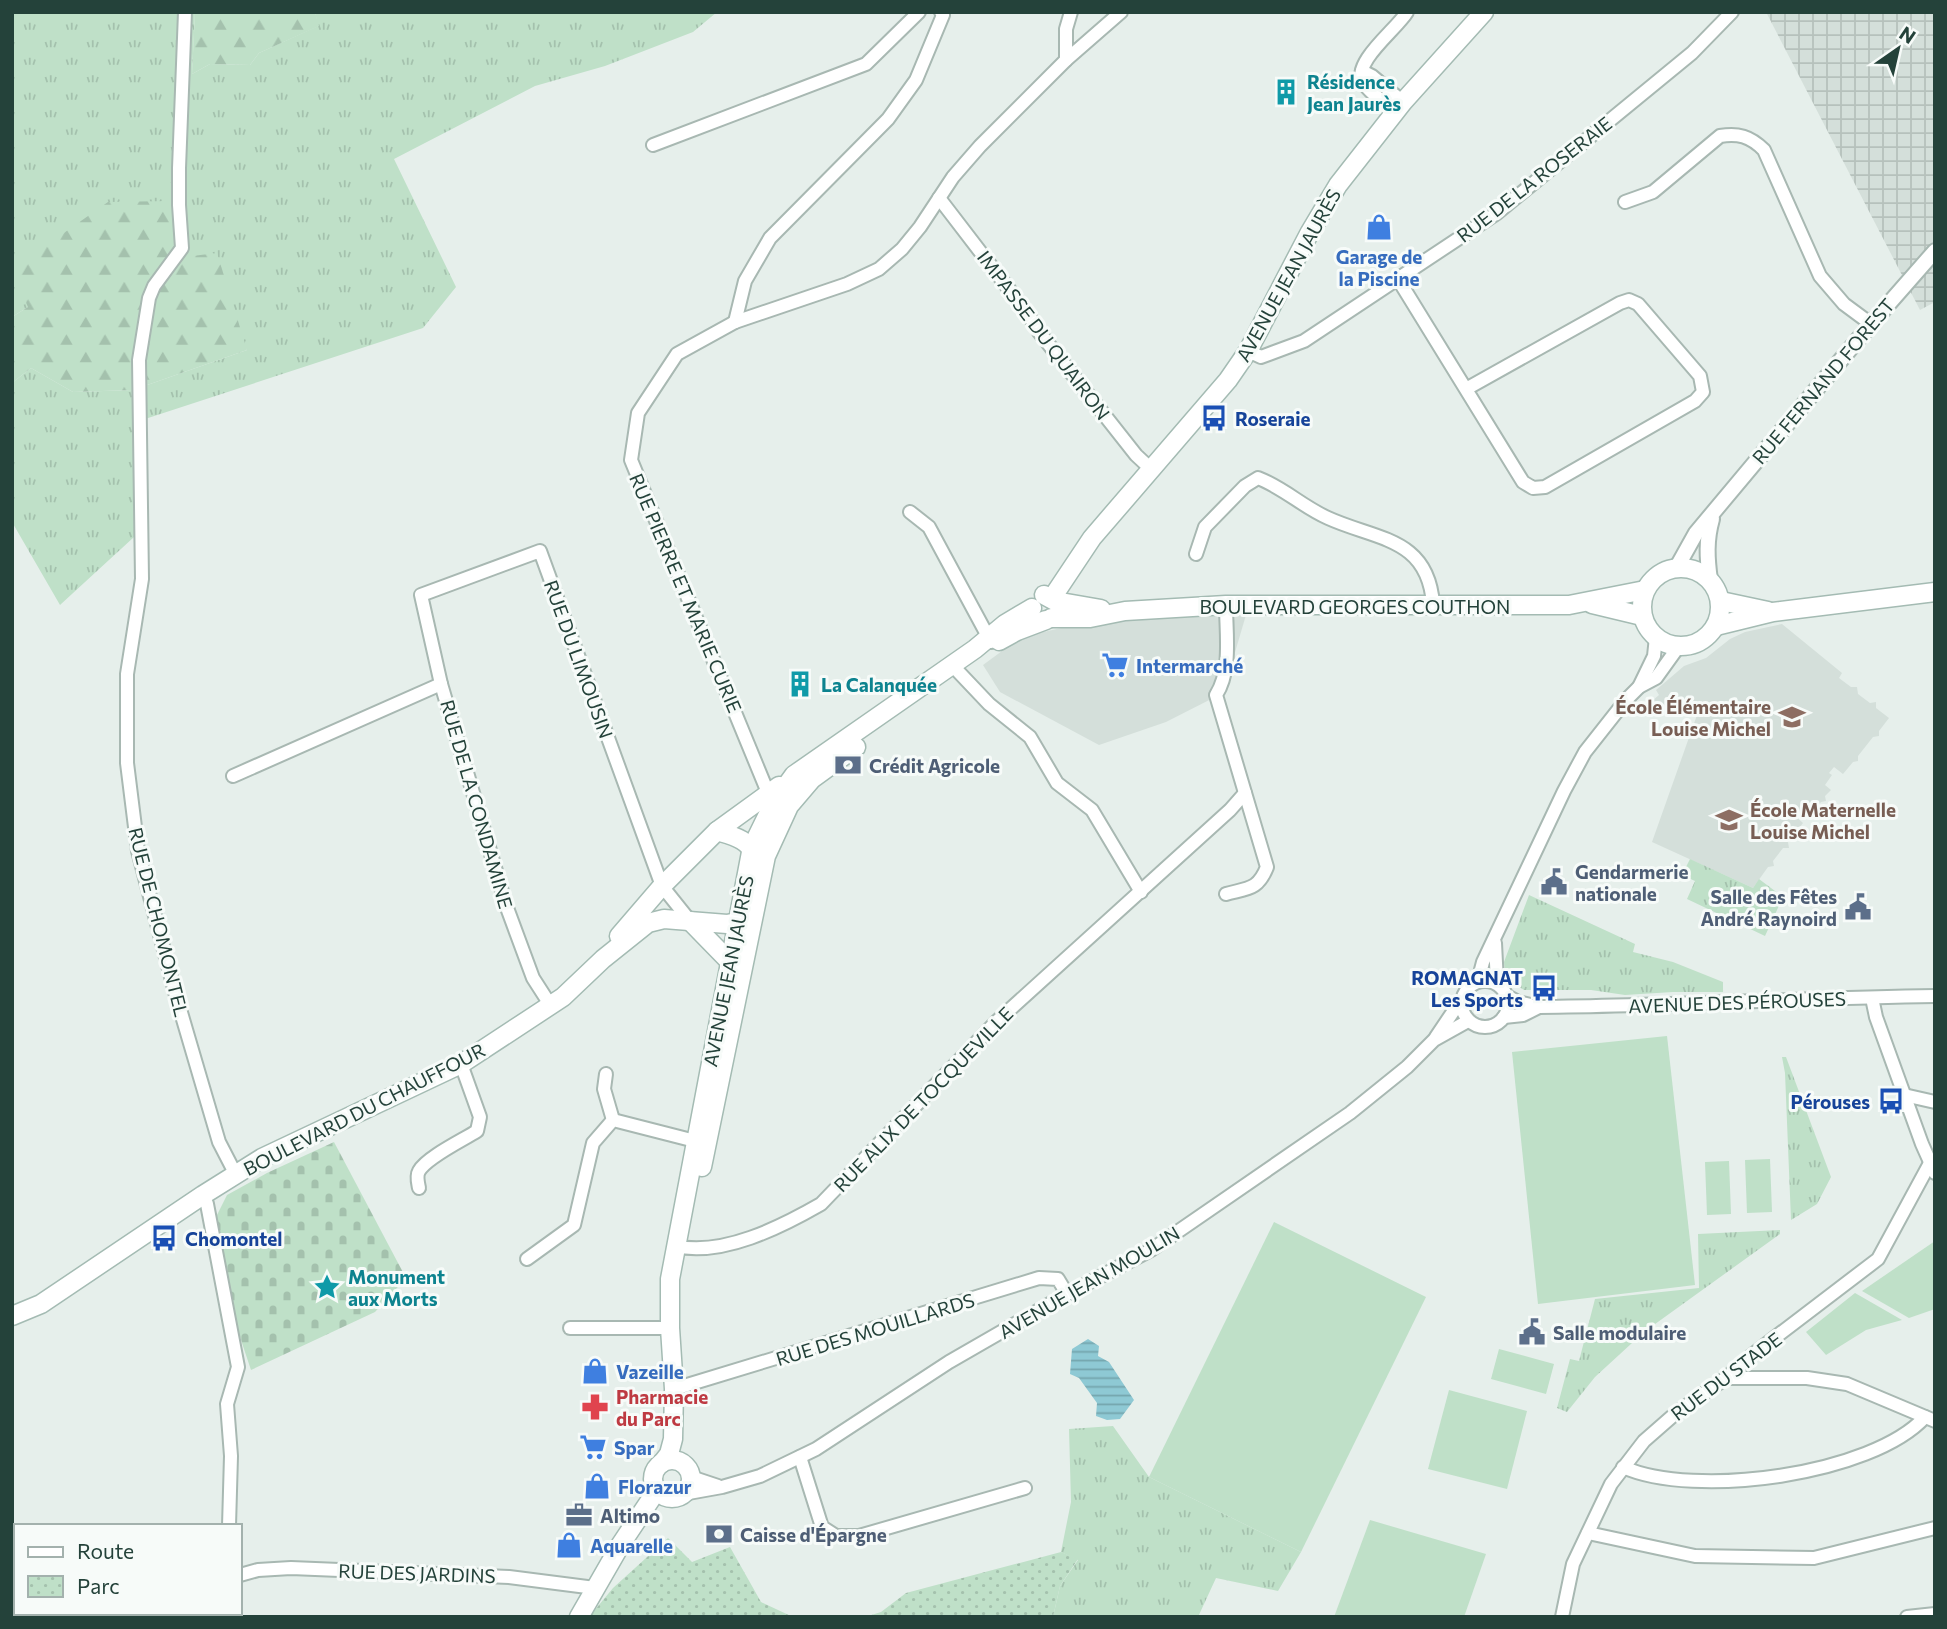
<svg xmlns="http://www.w3.org/2000/svg" width="1947" height="1629" font-family="Commissioner,sans-serif">
	<defs>
		<pattern id="industrial-grid" width="8" height="8" patternUnits="userSpaceOnUse" patternTransform="scale(1.75)"><rect width="8" height="8" fill="#d4dfda"/><path d="M0 4h8M4 0v8" fill="none" stroke="#b6c1bc"/></pattern>
		<pattern id="grass-tufts" width="24" height="20" patternUnits="userSpaceOnUse" patternTransform="scale(1.75)"><rect width="24" height="20" fill="#bfe0c8"/><path d="M3 7l-1-3M5 7V3M7 7l1-3M15 17l-1-3M17 17v-4M19 17l1-3" fill="none" stroke="#a4c1ad"/></pattern>
		<pattern id="forest-firs" width="22" height="20" patternUnits="userSpaceOnUse" patternTransform="scale(1.75)"><rect width="22" height="20" fill="#bfe0c8"/><path d="M5 1l3.5 6h-7zM16 11l3.5 6h-7z" fill="#a4c1ad"/></pattern>
		<pattern id="cemetery-stones" width="16" height="16" patternUnits="userSpaceOnUse" patternTransform="scale(1.75)"><rect width="16" height="16" fill="#bfe0c8"/><path d="M2 7V4a2 2 0 0 1 4 0v3zM10 15v-3a2 2 0 0 1 4 0v3z" fill="#a4c1ad"/></pattern>
		<pattern id="park-dots" width="8" height="8" patternUnits="userSpaceOnUse" patternTransform="scale(1.75)"><rect width="8" height="8" fill="#bfe0c8"/><path d="M2 2h.1M6 6h.1" fill="none" stroke="#a4c1ad" stroke-width="1.8" stroke-linecap="round"/></pattern>
		<pattern id="water-rules" width="6" height="5" patternUnits="userSpaceOnUse" patternTransform="scale(1.75)"><rect width="6" height="5" fill="#8ec9d4"/><path d="M0 2.5h6" fill="none" stroke="#74a5ad"/></pattern>
	</defs>
	<rect width="100%" height="100%" fill="#e6efeb"/>
	<g fill="#d4dfda">
		<polygon points="1246,615 1223,693 1166,722 1099,745 1000,692 983,665 1021,637 1079,624 1163,617"/>
		<polygon points="1782,624 1842,673 1839,678 1851,687 1857,687 1858,694 1870,703 1876,702 1876,708 1889,718 1879,731 1879,736 1873,737 1858,756 1858,761 1853,762 1843,774 1834,767 1829,773 1832,775 1825,785 1831,790 1825,796 1826,801 1821,802 1815,809 1806,802 1805,805 1807,807 1802,813 1798,811 1794,815 1803,823 1788,842 1789,848 1783,848 1773,861 1774,866 1768,867 1753,888 1652,842 1697,715 1652,701 1659,695 1656,690 1684,666 1706,658 1730,639 1745,632"/>
	</g>
	<polygon fill="url(#industrial-grid)" points="1766,12 1935,12 1935,302 1920,310"/>
	<g fill="url(#grass-tufts)">
		<polygon points="12,12 195,12 192,74 210,64 250,65 259,53 318,26 315,12 717,12 693,32 605,66 535,86 394,159 456,287 423,328 142,420 146,526 60,605 12,522 12,383 31,368 73,392 133,390 247,350 185,257 174,229 171,201 28,307 12,317"/>
		<polygon points="1690,859 1753,888 1759,879 1783,897 1765,936 1687,899 1695,881 1682,875"/>
		<polygon points="1529,895 1635,944 1633,952 1673,962 1723,982 1723,992 1673,992 1625,995 1591,990 1524,990 1512,982 1505,973 1504,962"/>
		<polygon points="1782,1057 1786,1057 1831,1177 1817,1204 1791,1220 1785,1073"/>
		<polygon points="1780,1230 1780,1234 1644,1332 1595,1377 1567,1412 1557,1408 1570,1359 1579,1361 1595,1299 1699,1288 1698,1234"/>
		<polygon points="1113,1426 1149,1477 1301,1552 1278,1591 1216,1578 1198,1617 1053,1617 1060,1586 1078,1560 1061,1552 1071,1502 1069,1429"/>
	</g>
	<g fill="url(#forest-firs)">
		<polygon points="195,12 315,12 319,26 259,53 250,65 210,64 192,74"/>
		<polygon points="171,201 174,229 184,257 217,253 247,350 133,390 73,392 31,368 12,383 12,317 28,307 16,280 31,256 108,202"/>
	</g>
	<polygon fill="url(#cemetery-stones)" points="334,1142 406,1278 375,1312 251,1370 231,1310 215,1219 227,1195 267,1173"/>
	<g fill="url(#park-dots)">
		<polygon points="668,1538 692,1562 730,1547 761,1602 793,1617 589,1617 613,1588"/>
		<polygon points="1061,1552 1078,1559 1060,1586 1053,1617 865,1617 881,1612 906,1593"/>
	</g>
	<g fill="#bfe0c8">
		<polygon points="1667,1036 1695,1285 1538,1304 1512,1052"/>
		<polygon points="1770,1159 1772,1212 1747,1213 1745,1160"/>
		<polygon points="1729,1161 1731,1214 1707,1215 1705,1162"/>
		<polygon points="1274,1222 1426,1297 1301,1552 1149,1477"/>
		<polygon points="1935,1241 1935,1309 1909,1318 1862,1291"/>
		<polygon points="1855,1293 1902,1320 1866,1330 1826,1355 1806,1332"/>
		<polygon points="1499,1349 1554,1364 1546,1394 1491,1379"/>
		<polygon points="1449,1390 1527,1411 1507,1489 1428,1469"/>
		<polygon points="1370,1520 1486,1554 1464,1617 1334,1617"/>
	</g>
	<polygon fill="url(#water-rules)" points="1088,1339 1099,1346 1098,1356 1109,1362 1134,1400 1120,1419 1107,1420 1096,1416 1097,1403 1079,1378 1070,1374 1072,1349"/>
	<g fill="none" stroke-linecap="round" stroke-linejoin="round">
		<polyline stroke="#8ec9d4" stroke-width="4.5" points="12,1542 16,1543"/>
		<g stroke="#a8b8b2" stroke-width="16">
			<g id="minor">
				<polyline points="185,12 179,168 179,205 182,248 154,286 149,298 139,360 142,579 127,674 127,763 138,851 175,992 219,1142 235,1173"/>
				<polyline points="1066,60 1066,29 1071,12"/>
				<polyline points="1362,71 1372,76 1403,102"/>
				<path d="M 1396,111 C 1386,103 1370,94 1363,82 C 1352,62 1397,29 1407,12"/>
				<polyline points="653,145 866,64 919,12"/>
				<polyline points="939,198 1028,314 1039,332 1136,455 1151,469"/>
				<path d="M 1625,202 L 1653,192 L 1720,136 C 1738,133 1750,136 1764,150 L 1820,276 L 1844,304 L 1871,324"/>
				<polyline points="1398,279 1523,482 1533,488 1545,487 1695,401 1703,392 1700,376 1638,304 1629,300 1620,303 1466,389"/>
				<polyline points="735,322 745,281 770,238 888,119 916,80 943,15 941,12"/>
				<polyline points="1248,351 1261,357 1304,341 1497,213 1692,53 1732,12"/>
				<polyline points="910,512 929,527 991,642"/>
				<path d="M 1196,554 L 1205,527 L 1245,486 L 1258,478 C 1284,488 1303,507 1328,518 C 1376,540 1428,537 1433,604"/>
				<polyline points="952,665 989,704 1030,737 1057,783 1092,810 1141,892"/>
				<polyline points="1639,687 1654,656 1656,637"/>
				<polyline points="233,776 441,684"/>
				<polyline points="771,800 631,460 638,413 677,354 735,322 847,284 879,269 902,249 920,227 953,177 980,146 1066,60 1121,12"/>
				<path d="M 1226,894 C 1248,888 1258,890 1267,867 L 1216,695 C 1232,670 1226,633 1226,605"/>
				<polyline points="1495,943 1497,983"/>
				<circle cx="1485" cy="1004" r="23"/>
				<polyline points="1478,981 1483,962 1564,791 1585,752 1626,700 1639,687 1656,678 1679,646"/>
				<path d="M 1507,996 L 1518,1002 L 1539,1007 C 1671,1006 1803,998 1935,996"/>
				<polyline points="1872,998 1876,1017 1922,1144 1935,1173"/>
				<polyline points="551,1006 533,978 506,905 441,684 421,595 540,551 662,886 690,921"/>
				<polyline points="1504,1017 1523,1015 1539,1007"/>
				<polyline points="1436,1037 1461,1000"/>
				<polyline points="606,1074 604,1089 613,1120"/>
				<polyline points="1904,1095 1935,1102"/>
				<path d="M 419,1188 C 418,1183 416,1176 419,1171 C 427,1157 463,1140 477,1131 L 480,1117 L 461,1064"/>
				<polyline points="203,1195 207,1204 238,1367 227,1404 231,1456 229,1526"/>
				<path d="M 675,1246 C 722,1257 781,1227 821,1204 L 995,1023 L 1230,810 L 1245,793"/>
				<polyline points="527,1259 574,1225 593,1143 613,1120 703,1143"/>
				<polyline points="570,1328 670,1328"/>
				<polyline points="1726,1378 1807,1378 1847,1384 1935,1421"/>
				<polyline points="674,1389 1039,1278 1058,1279 1067,1294"/>
				<polyline points="800,1457 822,1527 836,1536 859,1536 1025,1488"/>
				<path d="M 1623,1467 C 1694,1499 1872,1475 1925,1417"/>
				<polyline points="691,1477 718,1486"/>
				<polyline points="683,1494 722,1487 760,1476 816,1449 949,1362 1067,1294 1151,1250 1350,1113 1407,1067 1434,1040 1468,1021"/>
				<polyline points="1588,1533 1695,1556 1814,1558 1935,1528"/>
				<polyline points="240,1575 258,1570 291,1568 509,1577 595,1588"/>
				<polyline points="52,1613 62,1617"/>
				<polyline points="231,1613 232,1617"/>
				<polyline points="12,1615 32,1613"/>
				<polyline points="1562,1617 1573,1564 1611,1484 1644,1441 1676,1413 1726,1378 1752,1355 1878,1259 1930,1163"/>
				<polyline points="1907,1617 1935,1614"/>
			</g>
		</g>
		<g stroke="#a8b8b2" stroke-width="18">
			<g id="tertiary">
				<polyline points="1677,567 1696,533 1871,324 1935,251"/>
				<path d="M 1710,580 C 1707,558 1706,540 1712,519"/>
			</g>
		</g>
		<g stroke="#a4bbb3" stroke-width="21">
			<g id="secondary">
				<circle cx="1681" cy="607" r="39"/>
				<polyline points="1044,595 1055,601 1101,609"/>
				<polyline points="1052,598 1092,538 1228,380 1248,351 1310,232 1338,185 1403,102 1484,12"/>
				<polyline points="1721,601 1768,611"/>
				<polyline points="1592,604 1642,616"/>
				<polyline points="1051,618 1090,618 1125,611 1226,605 1569,605 1645,590"/>
				<polyline points="1716,626 1773,612 1935,592"/>
				<polyline points="999,641 1017,631 1046,620"/>
				<path d="M 717,831 C 733,836 749,839 755,856"/>
				<polyline points="690,921 729,961"/>
				<polyline points="619,936 662,886 717,831 779,786"/>
				<polyline points="702,1167 766,856 789,806 812,779 856,747"/>
				<polyline points="12,1316 41,1304 203,1195 262,1158 461,1064 563,997 603,959 648,923 664,919 727,924 737,922 745,918"/>
				<circle cx="672" cy="1479" r="19"/>
				<polyline points="662,1463 669,1454 673,1439 674,1389 670,1328 670,1279 752,847 773,804 794,775 975,649 1005,624 1032,608"/>
				<polyline points="579,1617 621,1544 657,1490"/>
			</g>
		</g>
		<use href="#minor" stroke="#fff" stroke-width="12"/>
		<use href="#tertiary" stroke="#fff" stroke-width="14"/>
		<use href="#secondary" stroke="#fff" stroke-width="18"/>
	</g>
	<defs>
		<g id="building-bare" transform="scale(2.1)"><path d="M-4-6H4V6H1V3H-1V6H-4ZM-2.5-4.3h1.7v1.8h-1.7ZM.8-4.3h1.7v1.8H.8ZM-2.5-1h1.7V.8h-1.7ZM.8-1h1.7V.8H.8Z" fill="#0f9aa8" stroke="#f7fbf9" stroke-width="2.5" paint-order="stroke"/></g>
		<g id="shop-bare" transform="scale(2.1)"><path d="M-5-2.5h2.3a2.7 3.5 0 0 1 5.4 0H5L5.5 6h-11ZM-1.5-2.5h3a1.5 2.3 0 0 0-3 0Z" fill="#3f7fe0" stroke="#f7fbf9" stroke-width="2.5" paint-order="stroke"/></g>
		<g id="bus-bare" transform="scale(2.1)"><path d="M-5-6H5V4H4V6H2V4H-2V6H-4V4H-5ZM-3.5-4V0h7V-4ZM-3.5 1.2v1.5H-2V1.2ZM2 1.2v1.5H3.5V1.2Z" fill="#1a4fb4" stroke="#f7fbf9" stroke-width="2.5" paint-order="stroke"/></g>
		<g id="supermarket-bare" transform="scale(2.1)"><path d="M-6-5.5h2.5l.6 2H6L4.5 2H-2.5L-4.4-4H-6ZM-1.5 3.2a1.3 1.3 0 1 0 .1 0ZM3 3.2a1.3 1.3 0 1 0 .1 0Z" fill="#3f7fe0" stroke="#f7fbf9" stroke-width="2.5" paint-order="stroke"/></g>
		<g id="school-bare" transform="scale(2.1)"><path d="M0-5L7-2L0 1L-7-2ZM-4 1L0 2.5L4 1V4Q0 6-4 4Z" fill="#8d6e63" stroke="#f7fbf9" stroke-width="2.5" paint-order="stroke"/></g>
		<g id="bank-bare" transform="scale(2.1)"><path d="M-6-4H6V4H-6ZM0-2.3a2.3 2.3 0 1 0 0 4.6a2.3 2.3 0 1 0 0-4.6Z" fill="#5c6f8a" stroke="#f7fbf9" stroke-width="2.5" paint-order="stroke"/></g>
		<g id="civic-bare" transform="scale(2.1)"><path d="M-.6-6.5H3V-4.5H.6V-3L4-1V1h2V6H-6V1h2V-1L-.6-3ZM-1.2 2.5V6h2.4V2.5Z" fill="#5c6f8a" stroke="#f7fbf9" stroke-width="2.5" paint-order="stroke"/></g>
		<g id="sight-bare" transform="scale(2.1)"><path d="M0-6L1.8-2.2L6-1.7L2.9 1.2L3.7 5.4L0 3.3L-3.7 5.4L-2.9 1.2L-6-1.7L-1.8-2.2Z" fill="#0f9aa8" stroke="#f7fbf9" stroke-width="2.5" paint-order="stroke"/></g>
		<g id="pharmacy-bare" transform="scale(2.1)"><path d="M-2-6h4v4h4v4h-4v4h-4v-4h-4v-4h4Z" fill="#e0444e" stroke="#f7fbf9" stroke-width="2.5" paint-order="stroke"/></g>
		<g id="office-bare" transform="scale(2.1)"><path d="M-6-3h4V-5.5h4V-3h4V5H-6ZM-1-4.5V-3h2v-1.5ZM-6 0V1H6V0Z" fill="#5c6f8a" stroke="#f7fbf9" stroke-width="2.5" paint-order="stroke"/></g>
	</defs>
	<g fill-rule="evenodd">
		<use href="#building-bare" x="1286" y="92"/>
		<use href="#shop-bare" x="1379" y="227"/>
		<use href="#bus-bare" x="1214" y="418"/>
		<use href="#supermarket-bare" x="1115" y="665"/>
		<use href="#building-bare" x="800" y="684"/>
		<use href="#school-bare" x="1792" y="717"/>
		<use href="#bank-bare" x="848" y="765"/>
		<use href="#school-bare" x="1729" y="820"/>
		<use href="#civic-bare" x="1554" y="882"/>
		<use href="#civic-bare" x="1858" y="907"/>
		<use href="#bus-bare" x="1544" y="988"/>
		<use href="#bus-bare" x="1891" y="1101"/>
		<use href="#bus-bare" x="164" y="1238"/>
		<use href="#sight-bare" x="327" y="1287"/>
		<use href="#civic-bare" x="1532" y="1332"/>
		<use href="#shop-bare" x="595" y="1371"/>
		<use href="#pharmacy-bare" x="595" y="1407"/>
		<use href="#supermarket-bare" x="593" y="1447"/>
		<use href="#shop-bare" x="597" y="1486"/>
		<use href="#office-bare" x="579" y="1515"/>
		<use href="#bank-bare" x="719" y="1534"/>
		<use href="#shop-bare" x="569" y="1545"/>
	</g>
	<g text-anchor="middle" dominant-baseline="central" stroke-width="6" stroke-linejoin="round" paint-order="stroke">
		<g font-size="19" font-weight="bold" fill="#0d838f" stroke="#f7fbf9" text-anchor="start">
			<text x="1307" y="81">Résidence<tspan x="1307" dy="22">Jean Jaurès</tspan></text>
			<text x="821" y="684">La Calanquée</text>
			<text x="348" y="1276">Monument<tspan x="348" dy="22">aux Morts</tspan></text>
		</g>
		<g font-size="19" fill="#24423a" stroke="#f7fbf9">
			<text transform="translate(1534 179) rotate(-38)">RUE DE LA ROSERAIE</text>
			<text transform="translate(1288 275) rotate(-61)">AVENUE JEAN JAURÈS</text>
			<text transform="translate(1044 335) rotate(53)">IMPASSE DU QUAIRON</text>
			<text transform="translate(1823 381) rotate(-50)">RUE FERNAND FOREST</text>
			<text transform="translate(686 593) rotate(67)">RUE PIERRE ET MARIE CURIE</text>
			<text x="1355" y="606">BOULEVARD GEORGES COUTHON</text>
			<text transform="translate(579 659) rotate(70)">RUE DU LIMOUSIN</text>
			<text transform="translate(477 804) rotate(74)">RUE DE LA CONDAMINE</text>
			<text transform="translate(159 922) rotate(76)">RUE DE CHOMONTEL</text>
			<text transform="translate(728 971) rotate(-79)">AVENUE JEAN JAURÈS</text>
			<text transform="translate(1737 1002) rotate(-2)">AVENUE DES PÉROUSES</text>
			<text transform="translate(923 1099) rotate(-46)">RUE ALIX DE TOCQUEVILLE</text>
			<text transform="translate(364 1109) rotate(-27)">BOULEVARD DU CHAUFFOUR</text>
			<text transform="translate(1089 1282) rotate(-30)">AVENUE JEAN MOULIN</text>
			<text transform="translate(875 1329) rotate(-17)">RUE DES MOUILLARDS</text>
			<text transform="translate(1726 1376) rotate(-37)">RUE DU STADE</text>
			<text transform="translate(417 1573) rotate(2)">RUE DES JARDINS</text>
		</g>
		<g font-size="19" font-weight="bold" fill="#366cbe" stroke="#f7fbf9" text-anchor="start">
			<text x="1379" y="256" text-anchor="middle">Garage de<tspan x="1379" dy="22">la Piscine</tspan></text>
			<text x="1136" y="665">Intermarché</text>
			<text x="616" y="1371">Vazeille</text>
			<text x="614" y="1447">Spar</text>
			<text x="618" y="1486">Florazur</text>
			<text x="590" y="1545">Aquarelle</text>
		</g>
		<g font-size="19" font-weight="bold" fill="#164399" stroke="#f7fbf9" text-anchor="start">
			<text x="1235" y="418">Roseraie</text>
			<text x="1523" y="977" text-anchor="end">ROMAGNAT<tspan x="1523" dy="22">Les Sports</tspan></text>
			<text x="1870" y="1101" text-anchor="end">Pérouses</text>
			<text x="185" y="1238">Chomontel</text>
		</g>
		<g font-size="19" font-weight="bold" fill="#785e54" stroke="#f7fbf9" text-anchor="end">
			<text x="1771" y="706">École Élémentaire<tspan x="1771" dy="22">Louise Michel</tspan></text>
			<text x="1750" y="809" text-anchor="start">École Maternelle<tspan x="1750" dy="22">Louise Michel</tspan></text>
		</g>
		<g font-size="19" font-weight="bold" fill="#4e5e75" stroke="#f7fbf9" text-anchor="start">
			<text x="869" y="765">Crédit Agricole</text>
			<text x="1575" y="871">Gendarmerie<tspan x="1575" dy="22">nationale</tspan></text>
			<text x="1837" y="896" text-anchor="end">Salle des Fêtes<tspan x="1837" dy="22">André Raynoird</tspan></text>
			<text x="1553" y="1332">Salle modulaire</text>
			<text x="600" y="1515">Altimo</text>
			<text x="740" y="1534">Caisse d'Épargne</text>
		</g>
		<g font-size="19" font-weight="bold" fill="#be3a42" stroke="#f7fbf9" text-anchor="start">
			<text x="616" y="1396">Pharmacie<tspan x="616" dy="22">du Parc</tspan></text>
		</g>
	</g>
	<rect width="1947" height="1629" fill="none" stroke="#24423a" stroke-width="28"/>
	<rect x="14" y="1524" width="228" height="91" fill="#f7fbf9" stroke="#a3b1ad" stroke-width="2"/>
	<rect x="28" y="1547" width="35" height="10" fill="#ffffff" stroke="#a3b1ad" stroke-width="2"/>
	<text x="77" y="1559" font-size="21" fill="#24423a">Route</text>
	<rect x="28" y="1576" width="35" height="21" fill="url(#park-dots)" stroke="#a3b1ad" stroke-width="2"/>
	<text x="77" y="1594" font-size="21" fill="#24423a">Parc</text>
	<g transform="translate(1898 49) rotate(34)" stroke="#f7fbf9" stroke-width="5" paint-order="stroke">
	<path d="M0-5L12 26L0 18L-12 26Z" fill="#24423a"/>
	<text y="-10" font-size="19" font-weight="bold" text-anchor="middle" fill="#24423a">N</text>
	</g>
</svg>
